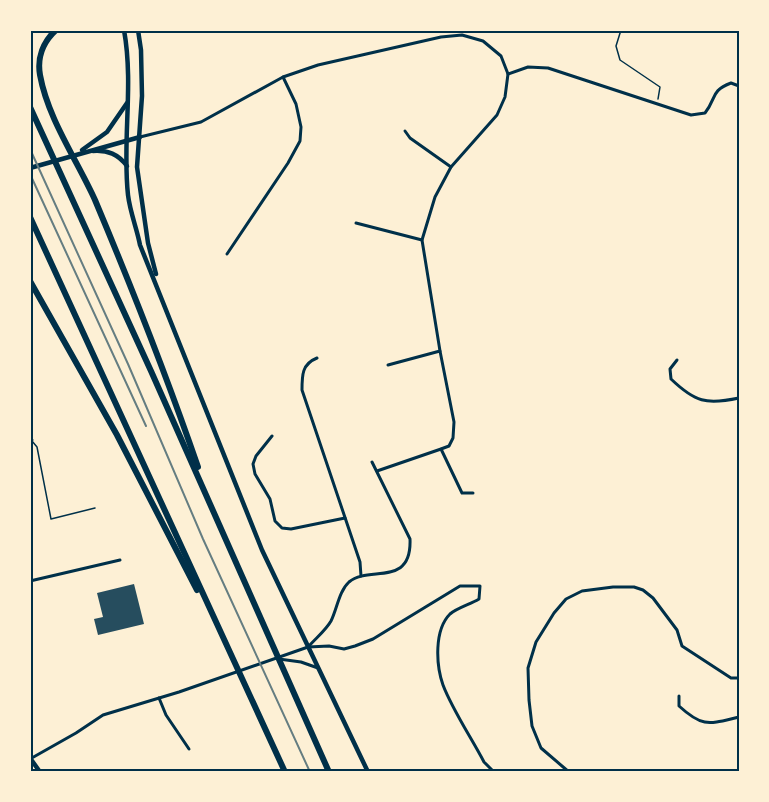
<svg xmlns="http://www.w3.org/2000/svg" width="769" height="802" font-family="Ubuntu,sans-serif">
	<rect width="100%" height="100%" fill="#fdf0d5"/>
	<polygon fill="#264d5e" points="134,584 144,624 98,635 94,619 103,617 97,593"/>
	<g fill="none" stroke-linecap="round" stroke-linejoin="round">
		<polyline stroke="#003049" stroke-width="1.5" points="621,30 616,46 620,60 660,87 658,99"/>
		<polyline stroke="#003049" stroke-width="1.5" points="32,441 37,447 51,519 95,508"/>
		<g stroke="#003049" stroke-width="3">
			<path d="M 508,74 L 528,67 L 548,68 L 691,115 L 705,113 C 717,98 710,91 731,83 L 739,86"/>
			<polyline points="405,131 410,138 451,167"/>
			<polyline points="140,137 201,122 283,77 318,65 441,37 462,35 483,41 501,56 508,74 505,97 497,115 451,167 435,197 422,240 440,351 454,422 453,438 449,446 441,449 377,471"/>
			<polyline points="356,223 422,240"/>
			<polyline points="227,254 288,163 300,141 301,127 296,104 283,77"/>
			<path d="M 317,358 C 302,364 302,375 302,390 L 360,562 L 361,576"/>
			<path d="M 677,360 L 670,369 L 671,379 C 695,402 706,405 739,398"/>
			<polyline points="388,365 440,351"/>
			<polyline points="272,436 256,456 253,464 255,474 270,499 275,521 282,528 291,529 345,518"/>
			<polyline points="30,441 32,440"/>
			<polyline points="441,449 462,493 473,493"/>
			<polyline points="30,581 120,560"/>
			<path d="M 309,646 C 316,638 326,630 331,621 C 337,609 339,591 349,582 C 369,565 412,588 410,539 L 372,462"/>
			<polyline points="279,659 301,662 318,668"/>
			<path d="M 679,696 L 679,706 C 703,728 709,724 739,717"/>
			<polyline points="159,698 166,715 189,749"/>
			<path d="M 30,759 L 76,733 L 103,715 L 179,692 L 308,647 L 329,646 L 344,649 L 355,646 L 373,639 L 460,586 L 480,586 L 479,599 C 471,604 457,608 450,614 C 434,630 436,665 443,685 C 452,709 472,739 484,762 L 494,772"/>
			<polyline points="569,772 541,748 532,726 529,700 528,668 536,642 554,613 566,599 582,591 613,587 634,587 643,590 653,598 677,630 682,646 731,678 739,678"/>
		</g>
		<g stroke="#003049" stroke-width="4.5">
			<path d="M 124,30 C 134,85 122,141 128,195 C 130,212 137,229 140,245 L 262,550 L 368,772"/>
			<polyline points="138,30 141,50 142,96 137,167 148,243 156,274"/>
			<polyline points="82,150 107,132 127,103"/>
			<path d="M 93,151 C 108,150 118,154 127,166"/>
			<polyline points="30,168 140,137"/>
		</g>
		<polyline stroke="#003049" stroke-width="4.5" points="30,758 40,772"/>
		<g stroke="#003049" stroke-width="6">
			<path d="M 56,30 C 43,42 37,58 40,75 C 48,119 77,160 95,200 C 132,288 167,377 198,467"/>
			<polyline points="30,107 151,371 329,772"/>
			<polyline points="30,217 285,772"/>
			<polyline points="30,281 117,435 197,590"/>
		</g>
		<g stroke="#657d81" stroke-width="2">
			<polyline points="30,149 128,364 203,539 310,772"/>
			<polyline points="30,174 146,426"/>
		</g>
	</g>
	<rect width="769" height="802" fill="none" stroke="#fdf0d5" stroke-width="63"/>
	<rect x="32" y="32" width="706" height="738" fill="none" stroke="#003049" stroke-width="2"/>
</svg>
